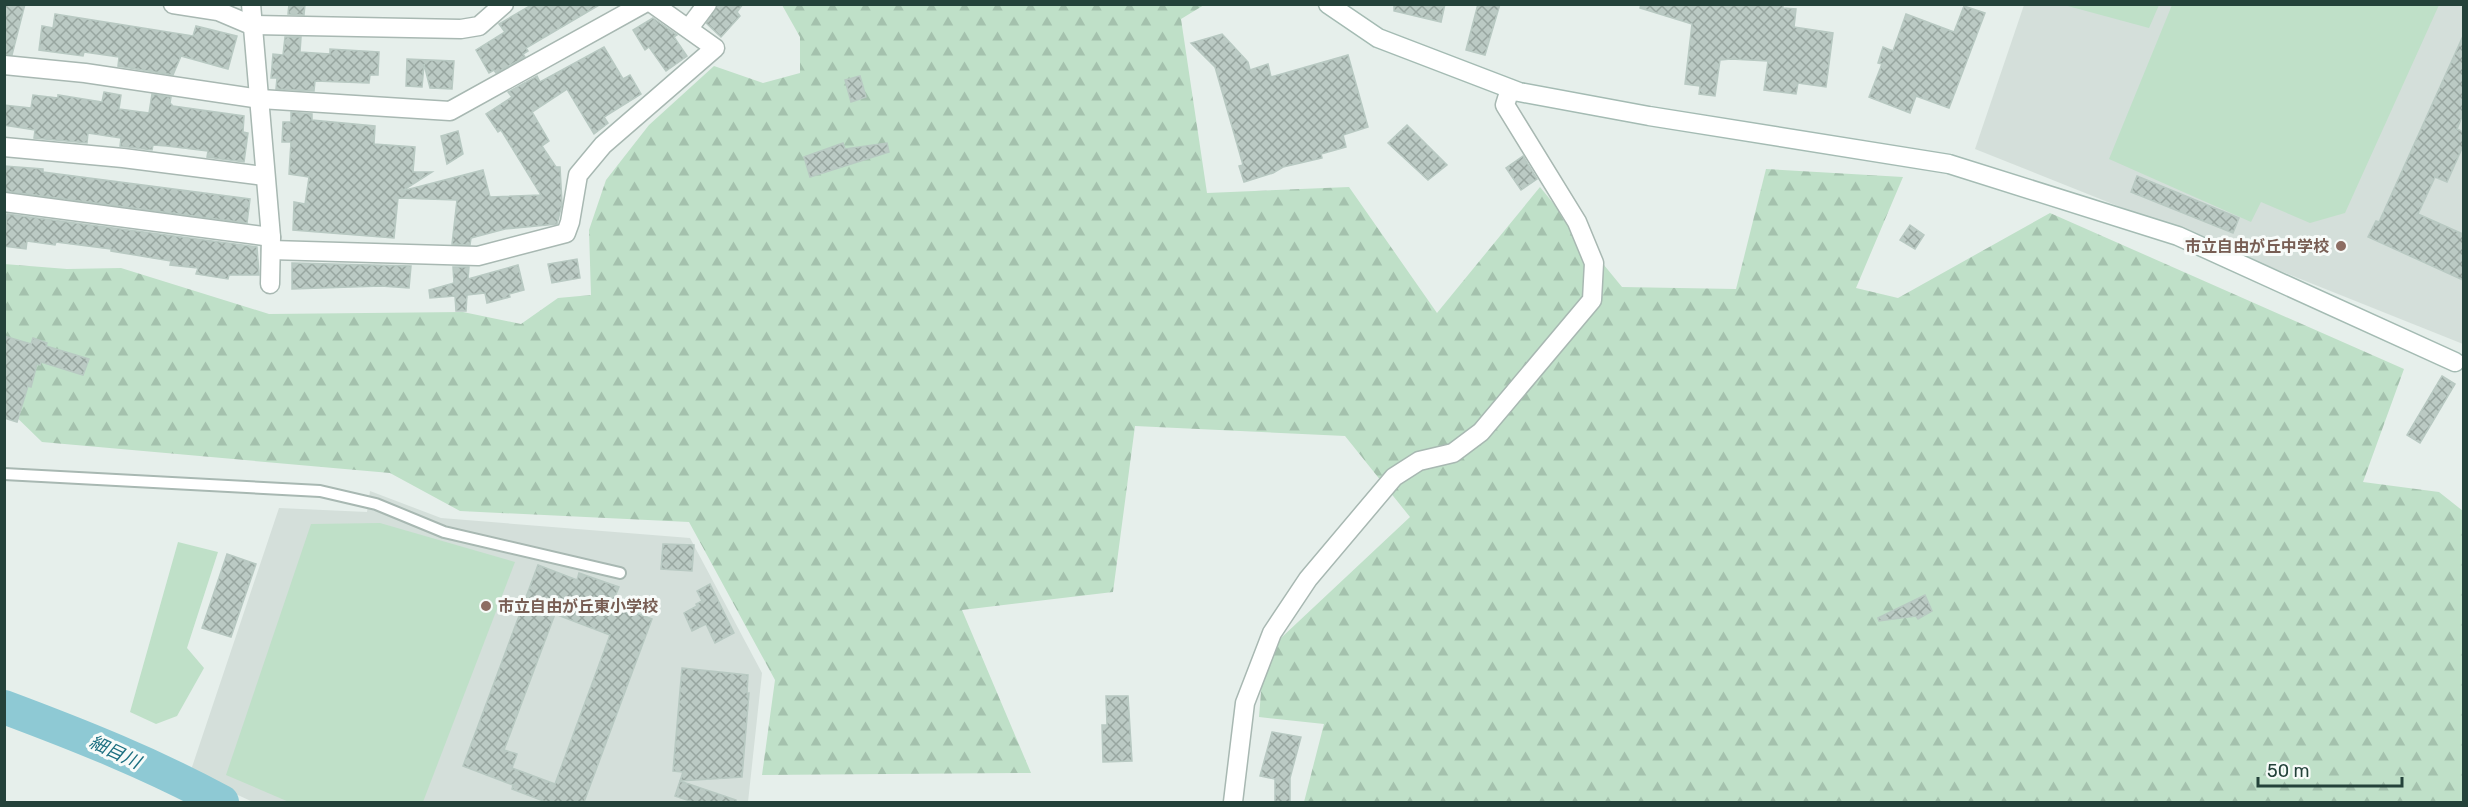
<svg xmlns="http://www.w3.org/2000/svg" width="2468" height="807" font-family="Rubik,'Noto Sans JP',sans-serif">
	<defs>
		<pattern id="forest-firs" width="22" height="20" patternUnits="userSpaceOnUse" patternTransform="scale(1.5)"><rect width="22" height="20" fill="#bfe0c8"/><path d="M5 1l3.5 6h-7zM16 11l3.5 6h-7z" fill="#a4c1ad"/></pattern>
		<pattern id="building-cross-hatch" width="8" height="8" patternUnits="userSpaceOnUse" patternTransform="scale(1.5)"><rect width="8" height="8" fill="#bbcac4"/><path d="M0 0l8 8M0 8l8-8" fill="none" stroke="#98a6a0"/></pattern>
	</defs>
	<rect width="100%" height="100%" fill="#e6efeb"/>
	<g fill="#d4dfda">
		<polygon points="2024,5 2463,5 2463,344 1975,149"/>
		<polygon points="370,491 441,518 690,538 762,673 748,802 253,802 190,773 279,508 367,512"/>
	</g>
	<polygon fill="url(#forest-firs)" points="782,5 1204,5 1181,19 1207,193 1349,187 1437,313 1540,187 1622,287 1736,289 1766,169 1903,177 1856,288 1898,298 2050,213 2404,369 2363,482 2439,492 2463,511 2463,802 1304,802 1324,724 1259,717 1264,654 1410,517 1345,436 1135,426 1113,592 962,610 1031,773 762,775 775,680 689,522 460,511 390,473 42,442 5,406 4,264 67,269 121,268 269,314 463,312 521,324 558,298 591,295 589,230 606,180 649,125 714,66 763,83 800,73 800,37"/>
	<g fill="#bfe0c8">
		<polygon points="2064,5 2159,5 2149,28"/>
		<polygon points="2172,5 2439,5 2345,213 2310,223 2261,202 2251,222 2109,159"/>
		<polygon points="380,523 515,562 423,802 289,802 226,775 311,524"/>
		<polygon points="178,542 218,552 187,648 204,668 177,716 156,724 130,712"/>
	</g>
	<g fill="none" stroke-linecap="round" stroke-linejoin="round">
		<path stroke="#8ec9d4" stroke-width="34" d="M 4,707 C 79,735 152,764 222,802"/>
	</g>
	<g fill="url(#building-cross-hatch)" stroke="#b8c9c2" stroke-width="1.5" fill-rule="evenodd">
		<polygon points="4,4 25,4 12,55 4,54"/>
		<polygon points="289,4 305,4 304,15 288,14"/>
		<polygon points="533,4 601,4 526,48 528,51 523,54 525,57 496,73 494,70 489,73 476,50 505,32 499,24"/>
		<polygon points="718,4 743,4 737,12 740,16 721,37 706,23"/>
		<polygon points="1394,4 1445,4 1441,22 1394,11"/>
		<polygon points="1478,4 1500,4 1485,55 1466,50"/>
		<polygon points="1641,4 1783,4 1783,8 1796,9 1794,27 1833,33 1826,87 1798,83 1796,94 1764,90 1768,61 1731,59 1720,60 1715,96 1699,94 1700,86 1685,84 1692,24 1640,8"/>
		<polygon points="1964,6 1985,13 1949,108 1916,96 1910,113 1869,97 1882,64 1878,63 1883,47 1893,51 1906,14 1954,32"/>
		<polygon points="55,14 193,36 196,26 237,36 228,69 181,56 173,75 118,66 119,57 84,52 83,56 39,50 42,26 53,28"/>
		<polygon points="653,18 677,35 674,37 687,56 666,71 649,47 645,50 633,30"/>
		<polygon points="1222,34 1248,62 1250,70 1268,64 1271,77 1348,55 1368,127 1343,135 1346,147 1321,154 1322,158 1283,167 1273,173 1244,182 1239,166 1243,165 1215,67 1191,43"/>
		<polygon points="2463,36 2463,114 2457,129 2463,132 2463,146 2447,182 2435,177 2418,214 2463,234 2463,280 2368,237 2376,221 2379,222"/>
		<polygon points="285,37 301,37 300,52 330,54 330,49 379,52 378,75 370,75 369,83 315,81 314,91 276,89 277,78 271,78 273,54 283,55"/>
		<polygon points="604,47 623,79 630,75 641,94 604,117 608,123 594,134 567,89 532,112 549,141 542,146 556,167 560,167 562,204 557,224 505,229 471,238 470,245 452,244 457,200 398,198 394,238 293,230 294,202 305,204 309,177 289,174 291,142 282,142 283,122 291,122 291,112 312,114 312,120 375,126 374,144 415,147 413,172 432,172 402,191 483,170 490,197 541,195 501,130 498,132 486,114 512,97 508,92 537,76 540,82"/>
		<polygon points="407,59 454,61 452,89 430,88 424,64 422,87 406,86"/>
		<polygon points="860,76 866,97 851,102 845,80"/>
		<polygon points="104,92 121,95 119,109 149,113 152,94 171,97 170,103 173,106 244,116 243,132 248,133 244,162 207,157 208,151 167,146 153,145 152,150 120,146 121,138 88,133 87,143 34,138 35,130 4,125 4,105 31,108 33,95 58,98 58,95 102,102"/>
		<polygon points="1407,125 1447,165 1428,180 1388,143"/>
		<polygon points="458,131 463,154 447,164 441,136"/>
		<polygon points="843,143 845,149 887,143 889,152 810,177 804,157"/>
		<polygon points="1523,156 1537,179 1521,190 1506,168"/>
		<polygon points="4,166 43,169 43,172 250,199 247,223 4,191"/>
		<polygon points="2137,176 2239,218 2233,233 2131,192"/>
		<polygon points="7,214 257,247 259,275 229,275 228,279 196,274 198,268 170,265 171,261 111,251 111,249 56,242 55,245 27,241 26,249 4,246"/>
		<polygon points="1910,225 1924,235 1915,249 1900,240"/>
		<polygon points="577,259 580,278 552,283 548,264"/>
		<polygon points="292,263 411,266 409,288 381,286 292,289"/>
		<polygon points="518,265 524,290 509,294 510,297 487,303 485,293 467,295 466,311 456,311 455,296 430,298 429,290 454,283 453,267 469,267 468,279"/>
		<polygon points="4,336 31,344 33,338 47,343 46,346 89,359 83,375 41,362 40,365 37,364 31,387 28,386 17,422 4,418"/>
		<polygon points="2442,376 2455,384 2420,443 2407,435"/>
		<polygon points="663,544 694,545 692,571 661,569"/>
		<polygon points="227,554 256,564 231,637 202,628"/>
		<path d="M 538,565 L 577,580 L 579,573 L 619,587 L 612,604 L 652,619 L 584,802 L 546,802 L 512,789 L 513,785 L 463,766 ZM 555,614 L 610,635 L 555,784 L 512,768 L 517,754 L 504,750 Z"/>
		<polygon points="710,584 734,633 715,643 706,624 692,631 684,613 697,606 696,604 702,601 697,591"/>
		<polygon points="1925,595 1932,611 1918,619 1916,616 1879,621 1878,618"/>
		<polygon points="682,668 748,675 747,693 749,693 742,777 680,781 683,772 673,771"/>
		<polygon points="1106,696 1128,696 1132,761 1103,762 1102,725 1107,725"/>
		<polygon points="1272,732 1301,737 1290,778 1290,802 1275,802 1275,779 1260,776"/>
		<polygon points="680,781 736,800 736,802 693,802 675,796"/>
	</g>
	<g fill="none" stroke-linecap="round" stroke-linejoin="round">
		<g stroke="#a8b8b2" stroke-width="14">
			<polyline id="lane" points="4,474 320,491 376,504 444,532 620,573"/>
		</g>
		<g stroke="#a8b8b2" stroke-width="21">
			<g id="street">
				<polyline points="173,4 218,11 251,25 461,29 479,26 504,4"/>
				<polyline points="251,4 271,237 270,284"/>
				<polyline points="689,28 707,4"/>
				<polyline points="4,65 85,73 260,99 450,111 643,4"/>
				<polyline points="4,147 123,158 264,176"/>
				<polyline points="4,202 271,237"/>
				<polyline points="271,250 478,256 566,233 570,222 578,175 603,145 715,48 653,4"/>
				<polyline points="1233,802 1245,703 1272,633 1308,579 1394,477 1419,461 1453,453 1481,432 1592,300 1594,263 1577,222 1505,105 1510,89"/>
			</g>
		</g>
		<g stroke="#a4bbb3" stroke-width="21">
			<polyline id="secondary" points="1328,4 1378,38 1519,92 1649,116 1949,164 2178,236 2455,362"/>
		</g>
		<use href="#lane" stroke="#fff" stroke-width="10"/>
		<use href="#street" stroke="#fff" stroke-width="18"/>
		<use href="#secondary" stroke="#fff" stroke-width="18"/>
	</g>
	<g fill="#8d6e63" stroke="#f7fbf9" stroke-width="2">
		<circle cx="2341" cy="246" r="6"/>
		<circle cx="486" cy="606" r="6"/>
	</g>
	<g text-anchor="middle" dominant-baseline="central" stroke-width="6" stroke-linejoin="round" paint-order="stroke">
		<g font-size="16" font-weight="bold" fill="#785e54" stroke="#f7fbf9" text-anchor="end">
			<text x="2329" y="246">市立自由が丘中学校</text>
			<text x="498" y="606" text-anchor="start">市立自由が丘東小学校</text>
		</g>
		<g font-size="18" font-style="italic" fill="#1c6f80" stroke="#f7fbf9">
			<text transform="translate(115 752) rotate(25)">細目川</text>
		</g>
	</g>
	<rect width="2468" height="807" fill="none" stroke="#24423a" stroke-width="12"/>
	<path d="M2258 777v9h144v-9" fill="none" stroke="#24423a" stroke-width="3"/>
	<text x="2267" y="777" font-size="18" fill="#24423a" stroke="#f7fbf9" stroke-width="4.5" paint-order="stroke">50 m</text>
</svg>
